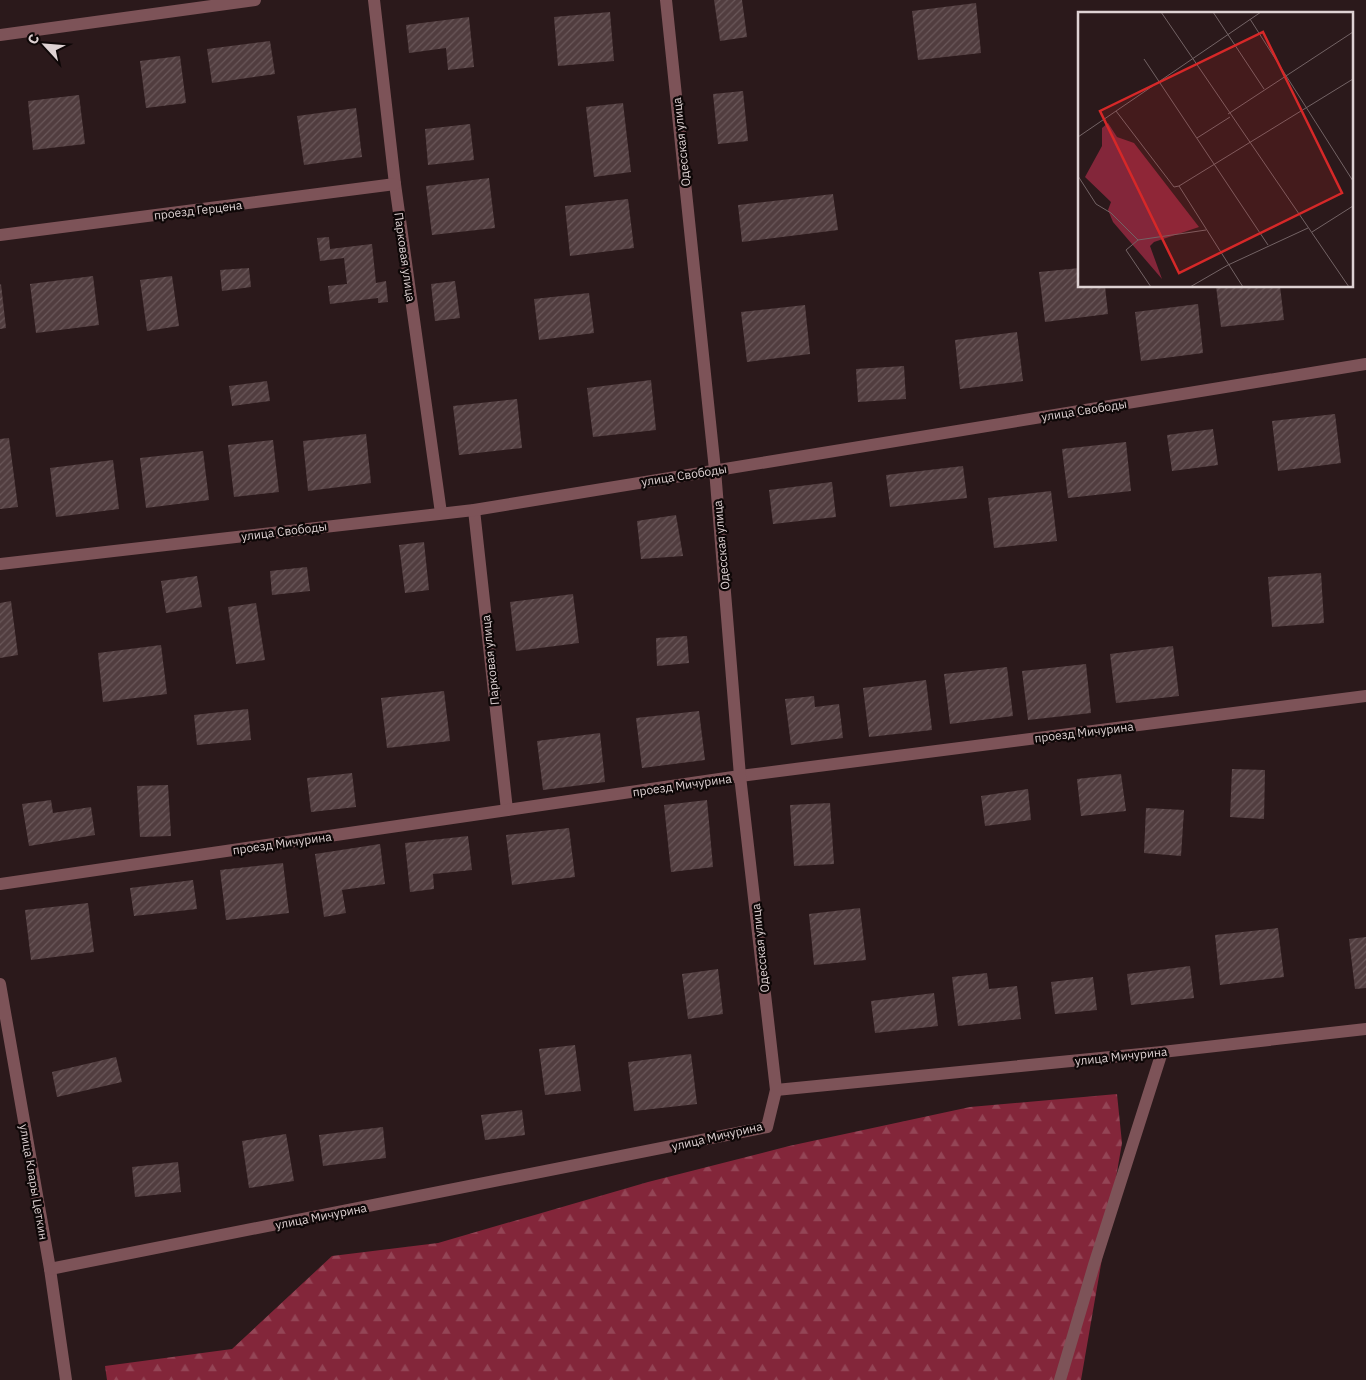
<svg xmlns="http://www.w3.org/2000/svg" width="1366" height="1380" font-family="'IBM Plex Sans',sans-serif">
	<defs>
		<pattern id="forest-firs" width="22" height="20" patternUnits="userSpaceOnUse" patternTransform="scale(1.25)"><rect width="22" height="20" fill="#83263a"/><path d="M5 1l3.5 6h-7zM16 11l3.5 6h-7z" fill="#944556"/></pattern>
		<pattern id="building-hatch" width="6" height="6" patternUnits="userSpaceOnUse" patternTransform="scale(1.25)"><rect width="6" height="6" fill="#513d3f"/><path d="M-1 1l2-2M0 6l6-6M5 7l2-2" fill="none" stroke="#6a585a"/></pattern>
	</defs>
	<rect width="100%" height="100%" fill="#2b191b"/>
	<polygon fill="url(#forest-firs)" points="1117,1094 1122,1143 1081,1380 107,1380 105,1366 232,1349 332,1256 438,1243 648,1182 789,1146 970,1107"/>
	<g fill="url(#building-hatch)">
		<polygon points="714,0 742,0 747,37 720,41"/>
		<polygon points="976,3 981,53 918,60 912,11"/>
		<polygon points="610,12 614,61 558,66 554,17"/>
		<polygon points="469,17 474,67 448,70 446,48 409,53 406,25"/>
		<polygon points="270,41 275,74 212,83 207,49"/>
		<polygon points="180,56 186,103 146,108 140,61"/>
		<polygon points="743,91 748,141 718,144 713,94"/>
		<polygon points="79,95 85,144 33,150 28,101"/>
		<polygon points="623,103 631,172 594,177 586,107"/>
		<polygon points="356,108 362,157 304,165 297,116"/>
		<polygon points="470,124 474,160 428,165 425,129"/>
		<polygon points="489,178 495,228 432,235 426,186"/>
		<polygon points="833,194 838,230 742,242 738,205"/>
		<polygon points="628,199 634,248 570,256 565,206"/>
		<polygon points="329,237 330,249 372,244 376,283 386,281 388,302 378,303 378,298 330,304 328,286 347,284 344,258 320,261 317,238"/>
		<polygon points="249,268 251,287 222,291 220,270"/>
		<polygon points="1080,268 1080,286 1105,286 1108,314 1045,322 1039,272"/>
		<polygon points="93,276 99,325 36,333 30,284"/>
		<polygon points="172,276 179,326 147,331 140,280"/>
		<polygon points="455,281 460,318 435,321 431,284"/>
		<polygon points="1,284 6,328 0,329 0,285"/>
		<polygon points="1216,286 1280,286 1284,320 1221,327"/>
		<polygon points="589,293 594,333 539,340 534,299"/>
		<polygon points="1198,304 1203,353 1141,361 1135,312"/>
		<polygon points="805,305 810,354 747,362 741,312"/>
		<polygon points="1017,332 1023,381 960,389 955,340"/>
		<polygon points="904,366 906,399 858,402 856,369"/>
		<polygon points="651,380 656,430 593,437 587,388"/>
		<polygon points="267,381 270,401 232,406 229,386"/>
		<polygon points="517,399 522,448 459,455 453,406"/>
		<polygon points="1335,414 1341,463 1278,471 1272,421"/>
		<polygon points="1213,429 1218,465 1172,471 1167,435"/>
		<polygon points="366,434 371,483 308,491 303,441"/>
		<polygon points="9,438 18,507 0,509 0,439"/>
		<polygon points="273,440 279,492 234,497 228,445"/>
		<polygon points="1126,442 1131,491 1068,498 1062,449"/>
		<polygon points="203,451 209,500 146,508 140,458"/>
		<polygon points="113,460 119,509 56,517 50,468"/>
		<polygon points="963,466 967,498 890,507 886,475"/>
		<polygon points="832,482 836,517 773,524 769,490"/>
		<polygon points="1051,491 1057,541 994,548 988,498"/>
		<polygon points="676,515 683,556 641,559 637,521"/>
		<polygon points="424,542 429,590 405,593 399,545"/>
		<polygon points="307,567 310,591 272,595 270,571"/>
		<polygon points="1321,573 1324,623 1272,627 1268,577"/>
		<polygon points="197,576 202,607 166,613 161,581"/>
		<polygon points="573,594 579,643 516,651 510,602"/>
		<polygon points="11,601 18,655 0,658 0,603"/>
		<polygon points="256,603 265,660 236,664 228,607"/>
		<polygon points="687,636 689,663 657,666 656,638"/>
		<polygon points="161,645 167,694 103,702 98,653"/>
		<polygon points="1173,646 1179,696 1116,703 1110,654"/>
		<polygon points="1086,664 1091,713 1028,720 1022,671"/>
		<polygon points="1007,667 1013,716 950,724 944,674"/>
		<polygon points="926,680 932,730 869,737 863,688"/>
		<polygon points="444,691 450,741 387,748 381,698"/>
		<polygon points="814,696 815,707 839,704 843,738 791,745 785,699"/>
		<polygon points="248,709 251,740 197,745 194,715"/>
		<polygon points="699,711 705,760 642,768 636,718"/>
		<polygon points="600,733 605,782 543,790 537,741"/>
		<polygon points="1232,769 1265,770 1264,819 1230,817"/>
		<polygon points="352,773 356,807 311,812 307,778"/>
		<polygon points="1121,774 1126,811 1081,816 1077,779"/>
		<polygon points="168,785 171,836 140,837 137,786"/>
		<polygon points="1028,789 1031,820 985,826 981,796"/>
		<polygon points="51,800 53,813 91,807 95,835 29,846 22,804"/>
		<polygon points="707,800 713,867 671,872 664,805"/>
		<polygon points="830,803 834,864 794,866 790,805"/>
		<polygon points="1146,808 1184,810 1181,856 1144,853"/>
		<polygon points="569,828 575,877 512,885 506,835"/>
		<polygon points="468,836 472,870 433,874 434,889 410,892 405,843"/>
		<polygon points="380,844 385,884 342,890 346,913 324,917 315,854"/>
		<polygon points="283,863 289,913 226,920 220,870"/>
		<polygon points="193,880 197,909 134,916 130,888"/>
		<polygon points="88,903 94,952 31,960 25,910"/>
		<polygon points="860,908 866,960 814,965 809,914"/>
		<polygon points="1278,928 1284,977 1220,985 1215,935"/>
		<polygon points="1366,937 1366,988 1355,989 1349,939"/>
		<polygon points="1190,966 1194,998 1131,1005 1127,974"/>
		<polygon points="718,969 723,1014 688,1019 682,974"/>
		<polygon points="987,973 989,989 1017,986 1021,1019 958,1026 952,977"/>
		<polygon points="1093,977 1097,1010 1055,1014 1051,982"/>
		<polygon points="934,993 938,1026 875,1033 871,1001"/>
		<polygon points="575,1045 581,1091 545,1095 539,1049"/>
		<polygon points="691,1054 697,1104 634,1111 628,1062"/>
		<polygon points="116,1057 122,1082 57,1097 52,1072"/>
		<polygon points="522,1110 525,1135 485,1140 481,1115"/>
		<polygon points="383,1127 386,1158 323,1166 319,1135"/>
		<polygon points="286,1134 294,1181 249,1188 242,1141"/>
		<polygon points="178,1162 181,1192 135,1197 132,1167"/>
	</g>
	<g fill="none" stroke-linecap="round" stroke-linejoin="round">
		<g stroke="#7d5358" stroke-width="12">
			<polyline points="374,0 395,184 441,513"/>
			<polyline points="0,35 255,0"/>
			<polyline points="0,235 395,184"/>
			<polyline points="474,510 507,810"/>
			<polyline points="0,564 474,510 1366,364"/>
			<polyline points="0,884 740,776 1366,696"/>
			<polyline points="0,984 50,1269 66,1380"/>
			<polyline points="776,1090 1162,1052 1366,1029"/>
			<polyline points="50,1269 767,1127 776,1090 740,776 715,470 666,0"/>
			<polyline points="1060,1380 1094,1265 1162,1052"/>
		</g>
	</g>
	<g text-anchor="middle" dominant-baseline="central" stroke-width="4.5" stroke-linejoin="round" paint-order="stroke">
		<g font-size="12" fill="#ded2d3" stroke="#0e0707">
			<text transform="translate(681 142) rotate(-96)">Одесская улица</text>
			<text transform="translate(198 210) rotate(-7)">проезд Герцена</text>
			<text transform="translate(405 257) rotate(82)">Парковая улица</text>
			<text transform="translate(1084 410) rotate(-9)">улица Свободы</text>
			<text transform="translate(684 475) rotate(-9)">улица Свободы</text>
			<text transform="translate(284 531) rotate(-7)">улица Свободы</text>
			<text transform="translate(721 545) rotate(-95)">Одесская улица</text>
			<text transform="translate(490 660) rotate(-96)">Парковая улица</text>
			<text transform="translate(1084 732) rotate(-7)">проезд Мичурина</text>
			<text transform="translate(682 785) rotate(-8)">проезд Мичурина</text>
			<text transform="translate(282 843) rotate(-8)">проезд Мичурина</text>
			<text transform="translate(760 948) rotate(-96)">Одесская улица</text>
			<text transform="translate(1121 1056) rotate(-6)">улица Мичурина</text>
			<text transform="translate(717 1136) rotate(-13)">улица Мичурина</text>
			<text transform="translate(34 1182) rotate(80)">улица Клары Цеткин</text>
			<text transform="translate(321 1216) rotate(-11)">улица Мичурина</text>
		</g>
	</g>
	<g transform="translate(1078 12)">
		<rect width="275" height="275" fill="#2b191b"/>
		<path d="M 30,111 L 39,125 L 56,131 L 121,215 L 76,230 L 72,234 L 84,267 L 35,210 L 30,198 L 33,190 L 7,165 L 24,134 L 24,116 Z" fill="#83263a"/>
		<path fill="none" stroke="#736365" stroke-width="1" d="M 83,0 L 271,275M 135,0 L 186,77M 172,7 L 275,169M 66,47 L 190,233M 38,99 L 96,175 L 101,174M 150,102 L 275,20M 0,125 L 183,0M 119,126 L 152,105M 0,164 L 18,192 L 33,201 L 60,228M 101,174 L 275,67M 101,174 L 165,275M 234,220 L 275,194M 73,275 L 48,238 L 60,228 L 128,218M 112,275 L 150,253 L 230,216"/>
		<path fill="#d62828" fill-opacity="0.15" stroke="#d62828" stroke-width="2.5" d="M 185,20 L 264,181 L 101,261 L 22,99 Z"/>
		<rect width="275" height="275" fill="none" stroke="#ded2d3" stroke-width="2.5"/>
	</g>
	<g transform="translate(45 45) rotate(296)" stroke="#0e0707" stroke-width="4" paint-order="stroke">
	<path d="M0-4L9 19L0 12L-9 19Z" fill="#ded2d3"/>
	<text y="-8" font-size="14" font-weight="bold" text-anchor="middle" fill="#ded2d3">С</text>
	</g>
</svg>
